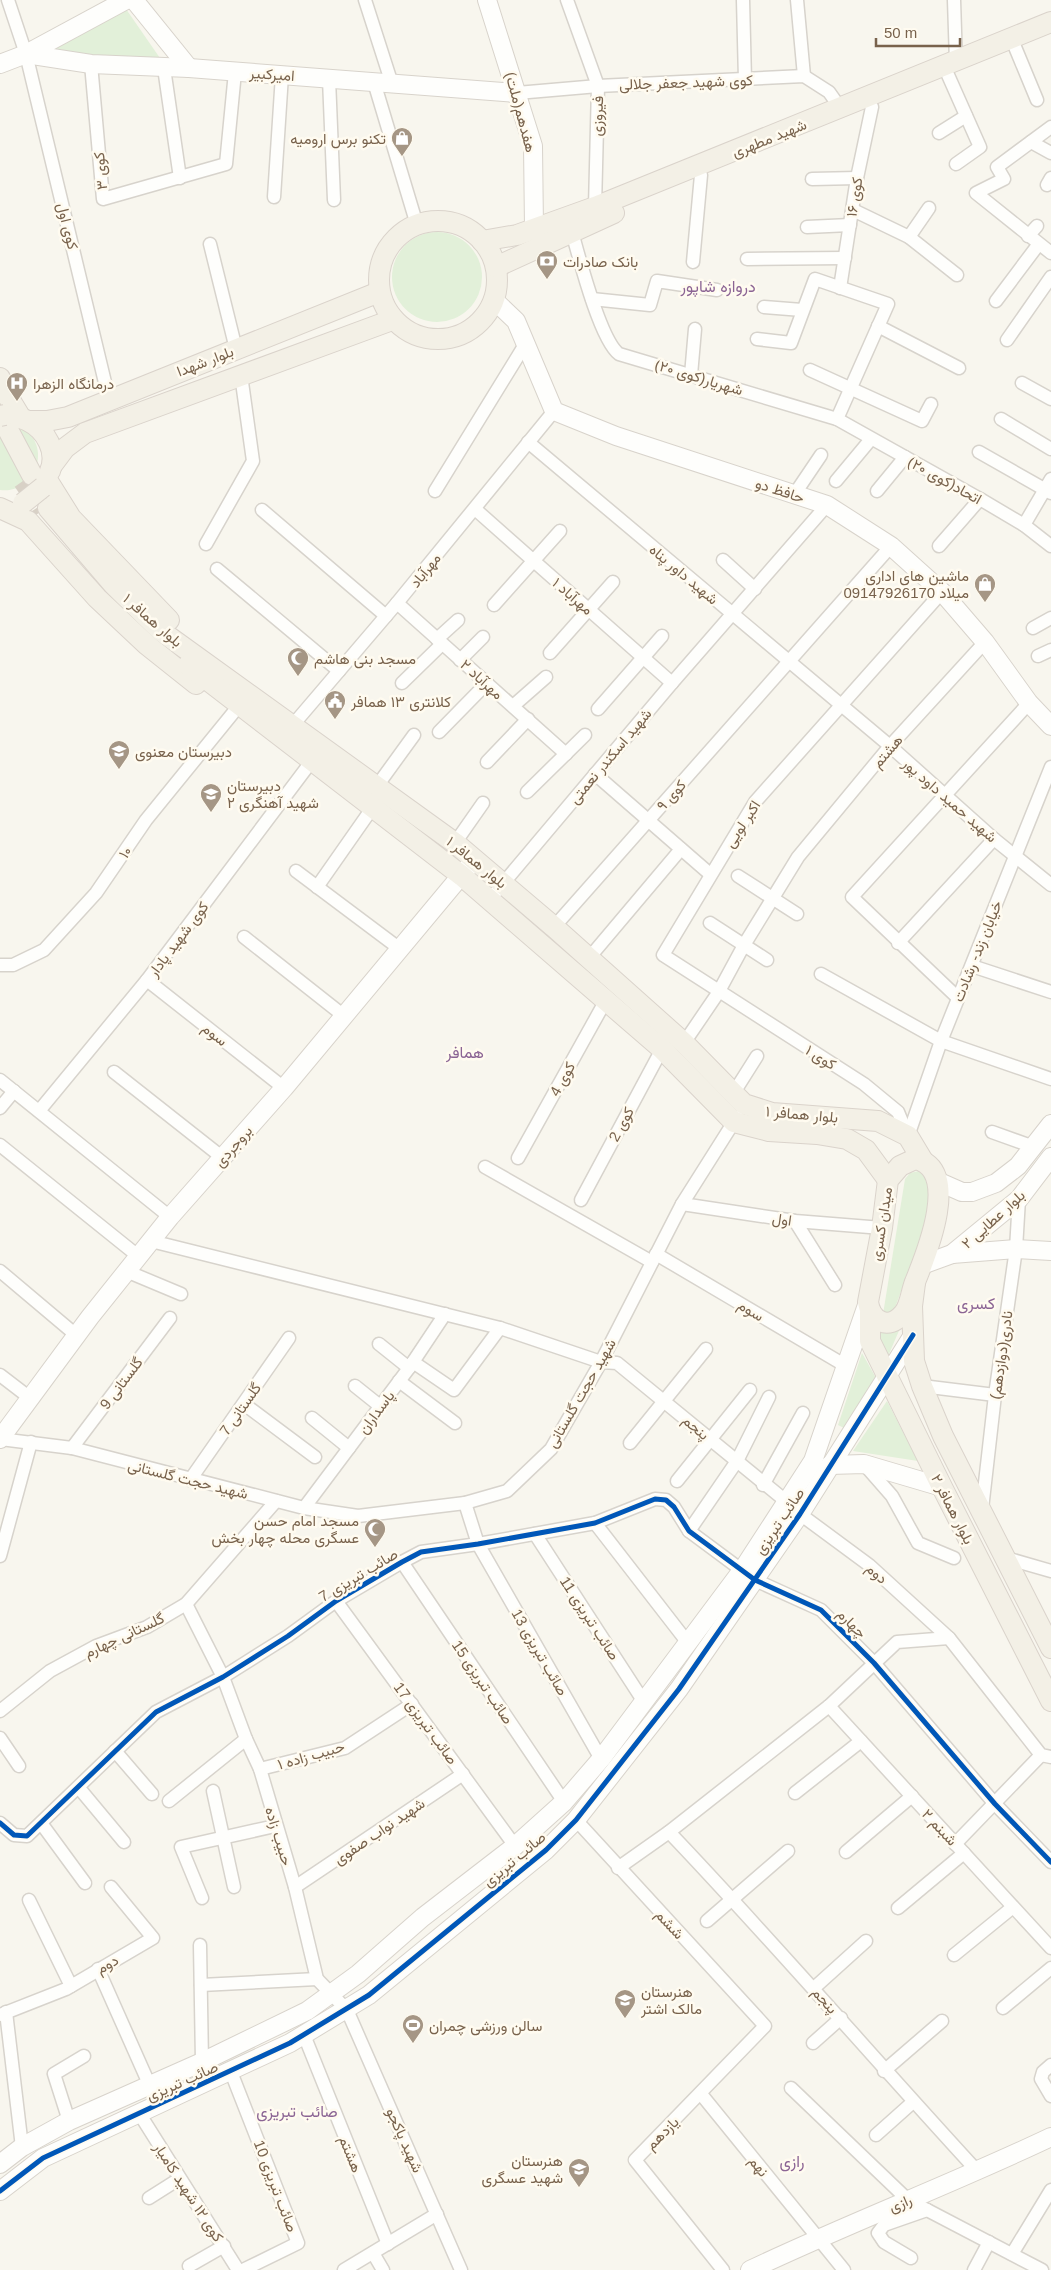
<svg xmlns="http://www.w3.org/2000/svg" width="1051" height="2270" font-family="Helvetica,Vazirmatn,sans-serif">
	<rect width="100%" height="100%" fill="#f8f6ee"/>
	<g fill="#e2f0d9">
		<polygon points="126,9 162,61 45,53"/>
		<circle cx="437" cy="277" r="45"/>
		<path d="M 0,425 C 6,425 14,424 19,427 C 54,442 37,495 0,490 Z"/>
		<polygon points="919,1171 923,1173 933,1196 919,1242 892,1316 883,1314 905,1179 910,1173"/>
		<polygon points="901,1326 889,1354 883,1354 876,1331 891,1333"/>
		<polygon points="862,1353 876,1378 846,1429 838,1425"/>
		<polygon points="887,1401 918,1461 853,1451"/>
	</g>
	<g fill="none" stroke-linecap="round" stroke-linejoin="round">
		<polyline stroke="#d8d1c6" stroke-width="20" stroke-dasharray="20 10" stroke-linecap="butt" points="23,481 43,510"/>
		<g stroke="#d7d3cc" stroke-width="15">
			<g id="street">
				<polyline points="8,0 26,54 109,399"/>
				<polyline points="365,0 392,84"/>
				<polyline points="567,0 598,86 595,207"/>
				<polyline points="743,0 745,80"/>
				<polyline points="797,0 804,76"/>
				<polyline points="954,0 956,62"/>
				<polyline points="1015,47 1037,100"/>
				<polyline points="91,64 103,199 226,164 235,72"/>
				<polyline points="164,68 180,178"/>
				<polyline points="948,75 980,147 956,164"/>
				<polyline points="329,79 334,200"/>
				<polyline points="374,82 417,225"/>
				<polyline points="517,93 598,86 804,76 829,92 841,109"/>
				<polyline points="1051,127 997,167 1004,179 976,193 1051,253"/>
				<polyline points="939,133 966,116"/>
				<polyline points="1031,142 1051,153"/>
				<polyline points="812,179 857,178"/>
				<polyline points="1047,185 1051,178"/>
				<polyline points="274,197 282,75"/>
				<polyline points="853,210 909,237 957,275"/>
				<polyline points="807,227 850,225"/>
				<path d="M 572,232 C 579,257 600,340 619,354 L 837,419 L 980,499 L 1024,525 L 1051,546"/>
				<polyline points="1028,236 1037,226"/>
				<polyline points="909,237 929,208"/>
				<polyline points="210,244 236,349"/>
				<polyline points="747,259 845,258"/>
				<polyline points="693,262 701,175"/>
				<polyline points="840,288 857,178 872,107"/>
				<polyline points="592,299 650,305 657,281 717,290"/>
				<polyline points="996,301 1038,245"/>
				<polyline points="764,307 802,310"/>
				<polyline points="878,326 959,368"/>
				<polyline points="757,339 791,343 815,279 888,304 837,419"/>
				<polyline points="1007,340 1051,277"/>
				<polyline points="810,370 922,421 931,404"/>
				<polyline points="691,375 695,329"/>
				<polyline points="1022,383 1051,399"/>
				<polyline points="1001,419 1051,449"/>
				<polyline points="528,442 890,746 994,839 1051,885"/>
				<polyline points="979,452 1051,493"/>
				<polyline points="836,481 871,439"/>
				<polyline points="435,491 526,343"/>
				<polyline points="877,491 905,457"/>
				<polyline points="794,495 821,455"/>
				<polyline points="475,509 672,683"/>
				<polyline points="262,510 386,616"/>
				<polyline points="1024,525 1051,479"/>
				<polyline points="206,544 253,461 241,375"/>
				<polyline points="939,546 980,499"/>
				<polyline points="723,560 755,589"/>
				<polyline points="217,569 339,671"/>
				<polyline points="397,603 566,754"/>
				<polyline points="494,605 560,531"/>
				<polyline points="1033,628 1051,618"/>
				<polyline points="437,639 458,620"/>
				<polyline points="550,653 613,582"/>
				<polyline points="1038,656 1051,650"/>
				<polyline points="460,660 483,637"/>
				<polyline points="402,683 442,644"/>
				<polyline points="513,706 546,677"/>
				<polyline points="598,709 662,636"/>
				<polyline points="292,726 397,603 554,411"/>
				<polyline points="439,732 487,683"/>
				<polyline points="487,762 528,719"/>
				<polyline points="595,774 710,874"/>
				<polyline points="377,786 414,735"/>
				<polyline points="527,792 585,735"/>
				<polyline points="455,843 483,803"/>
				<polyline points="296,871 400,949"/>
				<polyline points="738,876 797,914"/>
				<polyline points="317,887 373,807"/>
				<polyline points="490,899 672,683 827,505"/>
				<polyline points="710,923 767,960"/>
				<polyline points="554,927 891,546"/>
				<polyline points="244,937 344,1016"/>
				<polyline points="898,943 994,839"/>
				<polyline points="589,958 681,849"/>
				<polyline points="0,965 13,965 44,950 96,893 146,820 233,713"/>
				<polyline points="972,966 1051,992"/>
				<polyline points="821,974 941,1041 1051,1079"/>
				<polyline points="147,980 284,1088"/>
				<polyline points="958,998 852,897 1029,703"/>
				<polyline points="684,1043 718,993 744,945 798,857 890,746 985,642"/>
				<polyline points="114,1072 223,1158"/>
				<polyline points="0,1080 170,1217"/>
				<polyline points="733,1094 757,1056"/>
				<polyline points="0,1108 14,1091"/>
				<polyline points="39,1111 147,980 311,762"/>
				<polyline points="992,1132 1034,1147"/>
				<polyline points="908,1136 898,1112 864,1084 663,955 755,802 942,592"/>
				<polyline points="908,1136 941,1041 1051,767"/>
				<polyline points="0,1145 138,1256"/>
				<polyline points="518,1158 606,1000"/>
				<polyline points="485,1167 652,1262"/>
				<polyline points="581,1200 662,1049"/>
				<polyline points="682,1204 795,1221 882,1228"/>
				<polyline points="795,1221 835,1285"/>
				<polyline points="151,1241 500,1328 601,1362 617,1363 787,1502"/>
				<polyline points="656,1254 846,1366"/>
				<polyline points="0,1271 76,1335"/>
				<polyline points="126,1271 181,1294"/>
				<polyline points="379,1344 409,1368"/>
				<polyline points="413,1362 454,1390 500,1328"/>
				<polyline points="0,1375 30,1398"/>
				<polyline points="399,1381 455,1423"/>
				<polyline points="355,1386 380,1406"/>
				<polyline points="922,1386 995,1395"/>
				<polyline points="244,1404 315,1457"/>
				<polyline points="312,1418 349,1448"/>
				<polyline points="0,1439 72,1448 304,1508 358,1516 465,1503 507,1491 551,1449 601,1362 682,1204 737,1117"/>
				<polyline points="630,1443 706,1349"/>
				<polyline points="72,1448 170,1318"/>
				<polyline points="864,1464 892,1496 918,1543 954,1558"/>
				<polyline points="190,1480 289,1338"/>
				<polyline points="677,1481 750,1390"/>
				<polyline points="763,1485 803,1413"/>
				<polyline points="465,1503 478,1544 601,1759"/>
				<polyline points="304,1508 409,1368 445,1314"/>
				<polyline points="982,1509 995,1395 1016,1249 1019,1199"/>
				<polyline points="800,1514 869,1565 949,1638 1041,1755 1051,1757"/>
				<polyline points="595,1523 688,1643"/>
				<polyline points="689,1531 737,1461 769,1397"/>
				<polyline points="535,1534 644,1702"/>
				<polyline points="0,1556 31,1442"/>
				<polyline points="1006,1558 1051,1571"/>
				<polyline points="402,1562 564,1802"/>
				<polyline points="336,1601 515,1846"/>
				<polyline points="186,1604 223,1677 246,1739 260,1769 295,1887 317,1979 347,2010 461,2270"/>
				<polyline points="829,1706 1051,1948"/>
				<polyline points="0,1711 50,1671 96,1646 147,1627 186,1604 276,1501"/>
				<polyline points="0,1738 19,1766"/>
				<polyline points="115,1751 152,1794"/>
				<polyline points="260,1769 345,1748 412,1704"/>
				<polyline points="79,1788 124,1842"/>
				<polyline points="213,1791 234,1887"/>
				<polyline points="795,1793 861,1741"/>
				<polyline points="169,1801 246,1739"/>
				<polyline points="576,1820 765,2026 635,2160 723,2270"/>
				<polyline points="0,1823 14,1835 27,1836 156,1712 223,1677 288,1636 336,1601 402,1562 421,1552 478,1544 595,1523 655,1499 666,1500 674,1507 689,1531 755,1580 821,1610 874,1663 995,1804 1051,1862"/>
				<polyline points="41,1823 85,1883"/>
				<path d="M 669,1832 C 775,1943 874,2059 978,2172"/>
				<polyline points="955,1844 1041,1755"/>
				<polyline points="846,1852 912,1796"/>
				<polyline points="618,1868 669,1832 829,1706 897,1642 949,1638"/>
				<polyline points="295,1887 463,1774"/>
				<polyline points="202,1898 181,1847 275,1826"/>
				<polyline points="29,1900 71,1986"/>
				<polyline points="898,1908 964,1853"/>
				<polyline points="707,1921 788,1851"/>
				<polyline points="200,1945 202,2062"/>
				<polyline points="954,1955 1013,1907"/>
				<polyline points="98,1969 150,2086"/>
				<polyline points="201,1985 317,1979"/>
				<polyline points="814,1988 866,1941"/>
				<polyline points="1003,2008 1051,1968"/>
				<polyline points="6,2012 22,2147"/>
				<polyline points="0,2015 66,1989 153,1938 111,1887"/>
				<polyline points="304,2035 388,2244"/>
				<polyline points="813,2043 841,2018"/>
				<polyline points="1051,2065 1043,2072 1041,2079 1051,2096"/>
				<polyline points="884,2071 942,2021"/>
				<polyline points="231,2072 298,2243 243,2270"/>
				<polyline points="791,2088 908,2200 1042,2270"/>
				<polyline points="701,2094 844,2270"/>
				<polyline points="139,2113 238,2270"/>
				<polyline points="69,2121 54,2074 84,2056"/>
				<polyline points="876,2135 913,2102"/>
				<polyline points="149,2198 179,2179"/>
				<polyline points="373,2253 383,2270"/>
				<polyline points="1012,2254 1051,2190"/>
				<polyline points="911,2258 884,2242 878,2233 884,2225 927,2210"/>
				<polyline points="189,2266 224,2246"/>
				<polyline points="344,2270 437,2214"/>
				<polyline points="974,2270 989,2242"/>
			</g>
		</g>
		<g stroke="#d8d3cb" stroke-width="20">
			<g id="secondary">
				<polyline points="134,0 189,68"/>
				<polyline points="487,0 533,146 534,228"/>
				<polyline points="26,54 91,64 189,68 517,93"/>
				<polyline points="0,64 26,54 126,0"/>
				<polyline points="494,300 516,321 554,411 616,436 827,505 891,546 942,592 985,642 1029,703 1051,726"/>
				<polyline points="937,1181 962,1192 972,1192 996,1183 1018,1166 1051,1124"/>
				<polyline points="952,1254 1016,1249 1051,1251"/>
				<polyline points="922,1265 952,1254 1019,1199 1051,1157"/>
				<polyline points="0,1439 90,1317 170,1217 284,1088 474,860"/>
				<polyline points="830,1465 864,1464 942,1487"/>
				<polyline points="0,2164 22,2147 69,2121 202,2062 307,2011 358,1974 423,1917 515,1846 564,1802 601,1759 743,1569 813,1461 867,1305"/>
				<polyline points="0,2191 43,2158 290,2043 369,1995 546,1850 576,1820 679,1689 800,1514 913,1335"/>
				<path d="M 750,2270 C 849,2223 952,2184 1051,2137"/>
			</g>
		</g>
		<g stroke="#dad3cb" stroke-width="22">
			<g id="primary">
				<circle cx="438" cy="280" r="59"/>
				<polyline points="482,241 517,235 595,207 1051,22"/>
				<polyline points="496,267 614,213"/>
				<polyline points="0,378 4,390 21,418"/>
				<path d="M 5,415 C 13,417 21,417 28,421 C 46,430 58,452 50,471"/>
				<polyline points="30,421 47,421 68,417 379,292"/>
				<polyline points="6,426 32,475"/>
				<polyline points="53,464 65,448 85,433 392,320"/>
				<polyline points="46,478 71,518 169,620"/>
				<polyline points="0,508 28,521 97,598 147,645 196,684"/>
				<polyline points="48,508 113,584 161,631 455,843 554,927 684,1043 744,1104 772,1113 878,1121 908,1136 923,1161"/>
				<polyline points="188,665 462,876 662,1049 734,1122 769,1131 817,1134 847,1139 866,1150 888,1180"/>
				<path d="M 915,1159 C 962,1168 926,1255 915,1282 C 911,1292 910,1307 903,1314 C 888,1331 871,1321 868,1302 L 882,1228 L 888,1180 L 900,1166 Z"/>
				<polyline points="915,1283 912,1306 914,1361 922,1386 943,1436 1051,1648"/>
				<polyline points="870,1312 870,1341 942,1487 1051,1701"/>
			</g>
		</g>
		<use href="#street" stroke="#fefefc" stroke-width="12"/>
		<use href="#secondary" stroke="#fefefc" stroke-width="18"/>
		<use href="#primary" stroke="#f3f0e6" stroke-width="20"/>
		<g stroke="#dad3cb" stroke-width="22" stroke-linecap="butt">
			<g id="primary-bridge">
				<polyline points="0,416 5,415"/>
				<polyline points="23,503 43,487"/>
			</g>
		</g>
		<use href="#primary-bridge" stroke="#f3f0e6" stroke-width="20"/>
		<g stroke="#fffbf0" stroke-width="8">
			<g id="cycleway">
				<polyline points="0,1823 14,1835 27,1836 156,1712 223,1677 288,1636 336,1601 402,1562 421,1552 478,1544 595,1523 655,1499 666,1500 674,1507 689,1531 755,1580 821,1610 874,1663 995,1804 1051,1862"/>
				<polyline points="0,2191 43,2158 290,2043 369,1995 546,1850 576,1820 679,1689 800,1514 913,1335"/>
			</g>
		</g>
		<use href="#cycleway" stroke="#0057b8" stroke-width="5"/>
	</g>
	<defs>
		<g id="shop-pin" transform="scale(1.125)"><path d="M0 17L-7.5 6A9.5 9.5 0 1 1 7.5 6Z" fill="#a59685" stroke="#fffbf0"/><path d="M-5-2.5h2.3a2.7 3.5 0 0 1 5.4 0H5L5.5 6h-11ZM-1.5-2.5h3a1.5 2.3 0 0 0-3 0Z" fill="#fff"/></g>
		<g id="bank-pin" transform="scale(1.125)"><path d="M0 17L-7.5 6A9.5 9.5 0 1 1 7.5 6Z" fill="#a59685" stroke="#fffbf0"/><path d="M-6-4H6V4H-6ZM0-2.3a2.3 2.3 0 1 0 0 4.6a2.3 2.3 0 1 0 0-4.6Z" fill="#fff"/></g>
		<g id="hospital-pin" transform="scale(1.125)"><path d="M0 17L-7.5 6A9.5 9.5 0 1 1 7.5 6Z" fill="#a59685" stroke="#fffbf0"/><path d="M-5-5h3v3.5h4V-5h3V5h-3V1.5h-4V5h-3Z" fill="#fff"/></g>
		<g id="mosque-pin" transform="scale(1.125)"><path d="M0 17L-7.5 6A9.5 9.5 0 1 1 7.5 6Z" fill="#a59685" stroke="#fffbf0"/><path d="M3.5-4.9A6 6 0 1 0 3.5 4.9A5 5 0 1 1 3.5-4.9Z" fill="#fff"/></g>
		<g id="civic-pin" transform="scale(1.125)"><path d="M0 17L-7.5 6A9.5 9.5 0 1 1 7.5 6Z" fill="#a59685" stroke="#fffbf0"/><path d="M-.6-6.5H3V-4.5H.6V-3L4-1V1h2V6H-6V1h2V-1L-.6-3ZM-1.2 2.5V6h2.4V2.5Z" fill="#fff"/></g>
		<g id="school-pin" transform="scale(1.125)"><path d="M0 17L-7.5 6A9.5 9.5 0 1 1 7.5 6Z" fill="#a59685" stroke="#fffbf0"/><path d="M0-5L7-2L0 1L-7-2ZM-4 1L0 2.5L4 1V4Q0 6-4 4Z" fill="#fff"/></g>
		<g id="stadium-pin" transform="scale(1.125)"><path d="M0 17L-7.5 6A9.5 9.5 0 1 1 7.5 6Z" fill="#a59685" stroke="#fffbf0"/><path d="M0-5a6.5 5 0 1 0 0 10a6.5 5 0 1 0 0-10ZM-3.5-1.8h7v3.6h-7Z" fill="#fff"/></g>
	</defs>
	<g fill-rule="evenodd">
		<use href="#shop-pin" x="402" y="138"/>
		<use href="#bank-pin" x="547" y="261"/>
		<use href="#hospital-pin" x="17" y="383"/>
		<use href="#shop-pin" x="985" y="584"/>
		<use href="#mosque-pin" x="298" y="658"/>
		<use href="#civic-pin" x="335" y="701"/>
		<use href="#school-pin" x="119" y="751"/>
		<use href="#school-pin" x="211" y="794"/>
		<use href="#mosque-pin" x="375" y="1529"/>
		<use href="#school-pin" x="625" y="2000"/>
		<use href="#stadium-pin" x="413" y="2025"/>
		<use href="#school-pin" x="579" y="2169"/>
	</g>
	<g text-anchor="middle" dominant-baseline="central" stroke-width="5" stroke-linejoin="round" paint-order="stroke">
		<g font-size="15" fill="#78624c" stroke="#fffbf0">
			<text transform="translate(272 74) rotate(4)">امیرکبیر</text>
			<text transform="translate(686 82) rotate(-2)">کوی شهید جعفر جلالی</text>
			<text transform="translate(521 112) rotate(75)">هفدهم(ملت)</text>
			<text transform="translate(597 116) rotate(-88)">فیروزی</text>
			<text transform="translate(769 138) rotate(-22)">شهید مطهری</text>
			<text transform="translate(100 171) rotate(-95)">کوی ۳</text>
			<text transform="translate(854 197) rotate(-81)">کوی ۱۶</text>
			<text transform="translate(68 226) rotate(76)">کوی اول</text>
			<text transform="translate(205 361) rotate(-21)">بلوار شهدا</text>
			<text transform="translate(699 377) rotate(17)">شهریار(کوی ۲۰)</text>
			<text transform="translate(945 480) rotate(29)">اتحاد(کوی ۲۰)</text>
			<text transform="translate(780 490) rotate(18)">حافظ دو</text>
			<text transform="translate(425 570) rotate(-51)">مهرآباد</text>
			<text transform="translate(684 574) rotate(40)">شهید داور پناه</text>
			<text transform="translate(573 596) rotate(41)">مهرآباد ۱</text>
			<text transform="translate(153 620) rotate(41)">بلوار همافر ۱</text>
			<text transform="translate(482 679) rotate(42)">مهرآباد ۲</text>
			<text transform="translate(887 751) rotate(-49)">هشتم</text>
			<text transform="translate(610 756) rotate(-50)">شهید اسکندر نعمتی</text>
			<text transform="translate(671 795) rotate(-48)">کوی ۹</text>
			<text transform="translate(950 800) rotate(41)">شهید حمید داود پور</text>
			<text transform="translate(742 824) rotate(-57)">اکبر لویی</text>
			<text transform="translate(125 852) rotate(-56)">۱۰</text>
			<text transform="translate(477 862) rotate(39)">بلوار همافر ۱</text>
			<text transform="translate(178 939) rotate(-53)">کوی شهید پادار</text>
			<text transform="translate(977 951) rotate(-68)">خیابان زند- رشادت</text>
			<text transform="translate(215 1034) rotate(38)">سوم</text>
			<text transform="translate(821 1057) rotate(32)">کوی ۱</text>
			<text transform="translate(562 1079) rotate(-61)">کوی 4</text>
			<text transform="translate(802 1114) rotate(5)">بلوار همافر ۱</text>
			<text transform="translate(621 1124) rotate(-62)">کوی 2</text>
			<text transform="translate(233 1146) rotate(-49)">بروجردی</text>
			<text transform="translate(782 1219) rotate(8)">اول</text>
			<text transform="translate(993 1219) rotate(-42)">بلوار عطایی ۲</text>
			<text transform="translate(881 1224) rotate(-81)">میدان کسری</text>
			<text transform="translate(751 1310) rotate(31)">سوم</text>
			<text transform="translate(1001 1355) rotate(-82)">نادری(دوازدهم)</text>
			<text transform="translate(121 1383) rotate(-53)">گلستانی 9</text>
			<text transform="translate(581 1393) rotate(-60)">شهید حجت گلستانی</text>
			<text transform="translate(240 1409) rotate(-55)">گلستانی 7</text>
			<text transform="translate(376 1412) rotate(-53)">پاسداران</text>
			<text transform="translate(696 1427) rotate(40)">پنجم</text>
			<text transform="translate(188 1479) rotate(14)">شهید حجت گلستانی</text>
			<text transform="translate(953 1509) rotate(63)">بلوار همافر ۲</text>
			<text transform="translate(779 1521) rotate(-56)">صائب تبریزی</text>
			<text transform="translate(877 1573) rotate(41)">دوم</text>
			<text transform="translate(358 1575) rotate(-31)">صائب تبریزی 7</text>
			<text transform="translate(590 1618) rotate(57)">صائب تبریزی 11</text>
			<text transform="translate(852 1623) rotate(45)">چهارم</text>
			<text transform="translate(124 1635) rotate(-25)">گلستانی چهارم</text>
			<text transform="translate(540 1652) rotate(60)">صائب تبریزی 13</text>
			<text transform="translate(483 1682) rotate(56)">صائب تبریزی 15</text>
			<text transform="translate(426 1723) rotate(54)">صائب تبریزی 17</text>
			<text transform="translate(311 1755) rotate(-16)">حبیب زاده ۱</text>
			<text transform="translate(940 1827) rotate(47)">شبنم ۲</text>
			<text transform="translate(379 1831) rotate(-34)">شهید نواب صفوی</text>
			<text transform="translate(279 1836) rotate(73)">حبیب زاده</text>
			<text transform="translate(514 1859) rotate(-40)">صائب تبریزی</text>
			<text transform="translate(670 1924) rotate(47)">ششم</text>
			<text transform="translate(107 1964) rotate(-30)">دوم</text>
			<text transform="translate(825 2000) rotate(48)">پنجم</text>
			<text transform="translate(182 2081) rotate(-24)">صائب تبریزی</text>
			<text transform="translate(662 2133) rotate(-45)">یازدهم</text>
			<text transform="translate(405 2140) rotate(66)">شهید پاکجو</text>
			<text transform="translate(351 2154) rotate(68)">هشتم</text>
			<text transform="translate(759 2166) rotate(51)">نهم</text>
			<text transform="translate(276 2186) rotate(69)">صائب تبریزی 10</text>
			<text transform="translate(189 2192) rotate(57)">کوی ۱۲ شهید کامیار</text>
			<text transform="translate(900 2203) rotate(-23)">رازی</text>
		</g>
		<g font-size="15" fill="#78624c" stroke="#fffbf0" text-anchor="start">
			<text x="386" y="138" text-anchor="end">تکنو برس ارومیه</text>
			<text x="563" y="261">بانک صادرات</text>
			<text x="33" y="383">درمانگاه الزهرا</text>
			<text x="969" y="575" text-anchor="end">ماشین های اداری<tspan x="969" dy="17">میلاد 09147926170</tspan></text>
			<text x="314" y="658">مسجد بنی هاشم</text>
			<text x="351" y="701">کلانتری ۱۳ همافر</text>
			<text x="135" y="751">دبیرستان معنوی</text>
			<text x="227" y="785">دبیرستان<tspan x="227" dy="17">شهید آهنگری ۲</tspan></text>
			<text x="359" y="1520" text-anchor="end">مسجد امام حسن<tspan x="359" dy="17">عسگری محله چهار بخش</tspan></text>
			<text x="641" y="1991">هنرستان<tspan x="641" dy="17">مالک اشتر</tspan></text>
			<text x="429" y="2025">سالن ورزشی چمران</text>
			<text x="563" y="2160" text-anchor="end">هنرستان<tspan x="563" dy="17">شهید عسگری</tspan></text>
		</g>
		<g font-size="16" fill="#8b6494" stroke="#fffbf0">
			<text x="718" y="286">دروازه شاپور</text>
			<text x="465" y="1052">همافر</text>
			<text x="976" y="1303">کسری</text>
			<text x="297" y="2111">صائب تبریزی</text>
			<text x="792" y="2161">رازی</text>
		</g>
	</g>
	<path d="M876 38v8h84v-8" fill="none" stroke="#78624c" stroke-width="2.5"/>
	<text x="884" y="38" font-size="15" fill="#78624c" stroke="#fffbf0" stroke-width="4" paint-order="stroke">50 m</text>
</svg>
